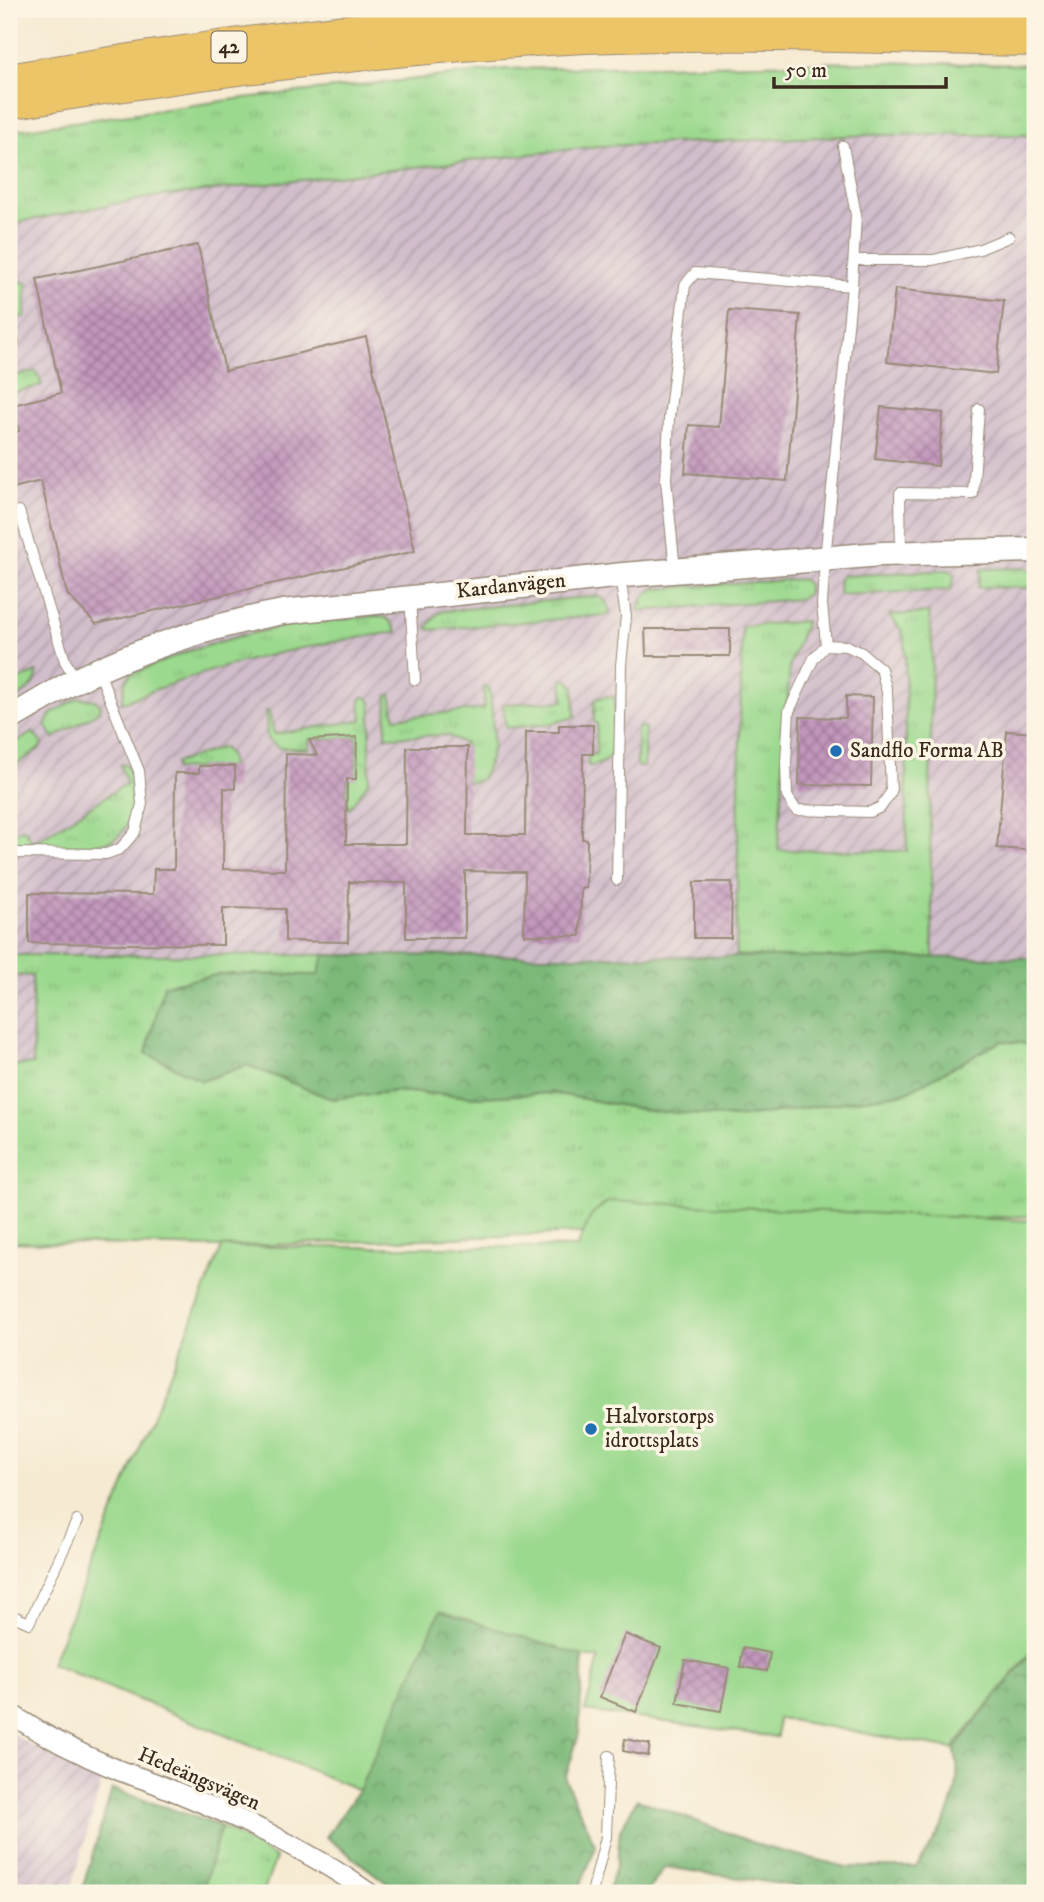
<svg xmlns="http://www.w3.org/2000/svg" width="1044" height="1902" font-family="'IM FELL DW Pica',serif">
	<defs>
		<pattern id="industrial-furrows" width="10" height="10" patternUnits="userSpaceOnUse" patternTransform="scale(1.75)"><rect width="10" height="10" fill="#d1bdcb"/><path d="M-1 1l2-2M0 10L10 0M9 11l2-2" fill="none" stroke="#ab9aa4"/></pattern>
		<pattern id="grass-tufts" width="24" height="20" patternUnits="userSpaceOnUse" patternTransform="scale(1.75)"><rect width="24" height="20" fill="#9bd98e"/><path d="M3 7l-1-3M5 7V3M7 7l1-3M15 17l-1-3M17 17v-4M19 17l1-3" fill="none" stroke="#86ba7a"/></pattern>
		<pattern id="forest-crowns" width="20" height="18" patternUnits="userSpaceOnUse" patternTransform="scale(1.75)"><rect width="20" height="18" fill="#7cb979"/><path d="M2 6a3 3 0 1 1 6 0M12 15a3 3 0 1 1 6 0" fill="none" stroke="#679763"/></pattern>
		<pattern id="building-cross-hatch" width="8" height="8" patternUnits="userSpaceOnUse" patternTransform="scale(1.75)"><rect width="8" height="8" fill="#c297bd"/><path d="M0 0l8 8M0 8l8-8" fill="none" stroke="#9f7b99"/></pattern>
	</defs>
	<rect width="100%" height="100%" fill="#fcf5e5"/>
	<filter id="ink" filterUnits="userSpaceOnUse"><feTurbulence type="fractalNoise" baseFrequency=".0143" numOctaves="2"/><feDisplacementMap in="SourceGraphic" scale="14" xChannelSelector="R" yChannelSelector="G"/><feConvolveMatrix kernelMatrix="1 2 1 2 8 2 1 2 1" color-interpolation-filters="sRGB"/></filter>
	<filter id="wash" filterUnits="userSpaceOnUse"><feTurbulence type="fractalNoise" baseFrequency=".00686" numOctaves="4" result="noise"/><feDisplacementMap in="SourceGraphic" scale="28" xChannelSelector="R" yChannelSelector="G"/><feGaussianBlur stdDeviation="1.57" result="paint"/><feColorMatrix in="noise" values="0 0 0 0 0 0 0 0 0 0 0 0 0 0 0 0 0 1.4 0 .05"/><feComposite in="paint" operator="in"/></filter>
	<g filter="url(#wash)">
		<rect width="100%" height="100%" fill="#f6ead2"/>
		<g fill="url(#industrial-furrows)">
			<polygon points="875,135 1035,135 1035,958 10,955 10,975 32,976 33,1065 9,1066 9,224 153,197 600,146"/>
			<polygon points="9,1732 33,1746 103,1777 70,1893 9,1893"/>
		</g>
		<g fill="url(#grass-tufts)" stroke="#6b8256" stroke-width="2">
			<polygon points="864,62 1035,65 1035,135 875,135 600,146 153,197 9,224 9,131 244,98 507,69"/>
			<polygon points="9,278 27,283 25,317 9,317"/>
			<polygon points="36,371 42,385 9,394 9,377"/>
			<polygon points="1026,568 1035,573 1035,588 978,587 981,569"/>
			<polygon points="949,570 955,575 951,590 840,595 838,583 841,576"/>
			<polygon points="801,579 808,584 808,593 801,599 638,611 644,597 653,589"/>
			<polygon points="597,596 605,600 611,612 607,615 430,630 427,628 437,614 444,611"/>
			<polygon points="929,613 932,640 930,829 933,958 767,957 736,955 742,626 806,621 790,664 778,850 907,851 905,643 902,631 889,615"/>
			<path d="M 375,616 C 388,616 391,621 397,632 C 299,646 214,664 122,703 L 125,682 L 131,674 L 186,652 L 236,637 L 295,624 Z"/>
			<path d="M 37,672 C 38,685 27,691 17,697 L 9,695 L 9,684 Z"/>
			<polygon points="567,679 574,687 575,717 550,724 506,728 503,704 564,701 562,680"/>
			<path d="M 484,686 L 489,687 L 490,692 C 492,723 500,754 479,781 L 466,783 L 465,744 L 447,735 L 386,737 L 387,696 L 391,694 L 395,718 L 484,709 Z"/>
			<path d="M 606,696 L 614,697 C 614,725 625,765 588,766 L 588,756 L 596,754 L 597,724 L 594,722 L 594,703 L 596,699 Z"/>
			<polygon points="362,697 367,697 371,702 369,781 349,809 347,802 347,778 356,773 357,737 309,740 309,749 279,748 267,739 266,711 269,711 274,734 362,720 360,701"/>
			<polygon points="79,698 95,700 101,706 100,711 54,738 45,725 52,713"/>
			<polygon points="641,727 645,728 644,767 638,767 637,764 637,728"/>
			<polygon points="33,732 42,744 40,748 9,769 9,747"/>
			<polygon points="223,747 230,757 231,767 175,769 175,763"/>
			<path d="M 123,764 L 127,766 C 133,778 133,790 132,803 C 131,816 128,829 117,837 C 99,851 32,847 9,843 L 11,836 L 21,829 L 25,830 L 33,843 L 127,783 L 120,765 Z"/>
			<polygon points="9,955 324,955 318,975 221,974 202,1081 247,1065 332,1099 394,1091 480,1097 552,1093 646,1110 736,1118 905,1093 1002,1040 1035,1045 1035,1216 213,1247 9,1242 9,1066 33,1064 32,976 10,975"/>
			<polygon points="221,1826 276,1858 263,1893 202,1893"/>
		</g>
		<g fill="url(#forest-crowns)" stroke="#5c724c" stroke-width="2">
			<polygon points="324,955 1035,958 1035,1045 1002,1041 905,1093 736,1118 646,1110 552,1093 480,1097 394,1091 332,1099 247,1065 202,1081 146,1053 164,985 221,974 318,975"/>
			<polygon points="440,1610 583,1656 579,1734 565,1779 596,1847 577,1893 400,1893 326,1837 359,1790"/>
			<path d="M 1035,1648 L 1035,1893 L 842,1893 L 665,1867 L 647,1893 L 608,1893 L 617,1862 L 620,1830 L 637,1799 L 765,1847 L 847,1867 L 916,1867 C 941,1833 967,1791 954,1748 Z"/>
			<polygon points="112,1789 221,1826 202,1893 81,1893"/>
		</g>
		<polygon fill="#9bd98e" stroke="#6b8256" stroke-width="2" points="609,1201 1035,1221 1035,1647 952,1749 778,1718 777,1737 585,1711 599,1658 583,1656 440,1611 359,1790 51,1664 222,1247 577,1247 592,1214"/>
		<g id="blocks">
			<g fill="url(#building-cross-hatch)">
				<polygon points="198,245 225,371 366,337 415,551 96,624 67,594 41,481 9,489 9,434 19,431 13,405 61,393 37,279"/>
				<polygon points="895,289 1004,301 996,374 887,362"/>
				<polygon points="729,310 800,315 787,481 685,473 689,425 719,427"/>
				<polygon points="881,407 943,413 938,466 875,459"/>
				<polygon points="645,629 730,629 730,656 646,656"/>
				<polygon points="846,696 873,697 871,786 799,785 800,717 846,718"/>
				<polygon points="559,725 593,725 593,754 583,754 582,839 587,839 586,888 581,888 580,936 524,935 525,872 465,871 465,938 406,938 406,883 349,882 348,942 285,941 285,909 223,908 223,945 29,943 29,893 153,894 154,869 174,869 175,773 199,773 199,766 235,766 235,789 224,788 223,869 285,870 286,754 317,755 309,740 357,737 356,779 347,779 346,844 406,844 407,747 468,747 467,835 525,835 526,732 559,732"/>
				<polygon points="1007,731 1035,733 1035,851 997,848"/>
				<polygon points="694,882 732,882 731,938 694,938"/>
				<polygon points="625,1634 661,1648 636,1712 600,1697"/>
				<polygon points="743,1648 770,1653 767,1671 740,1667"/>
				<polygon points="685,1660 729,1668 721,1711 677,1703"/>
				<polygon points="625,1739 650,1744 648,1756 623,1751"/>
			</g>
		</g>
	</g>
	<g filter="url(#ink)">
		<use href="#blocks" fill-opacity="0" stroke="#988a78" stroke-width="2"/>
		<g fill="none" stroke-linecap="round" stroke-linejoin="round">
			<g stroke="#988a78" stroke-width="12">
				<g id="service">
					<polyline points="854,260 933,260 980,249 1009,237"/>
					<polyline points="9,344 14,342"/>
					<polyline points="19,511 65,661 76,680"/>
					<polyline points="901,553 900,493 973,494 979,409"/>
					<polyline points="675,570 666,480 669,418 685,285 695,273 852,286"/>
					<polyline points="410,597 415,680"/>
					<polyline points="826,645 847,646 862,653 881,669 887,692 891,792 881,807 870,812 796,810 787,796 786,762 789,711 814,658 826,645 822,604 825,559 852,286 856,215 843,146"/>
					<polyline points="9,853 106,854 120,849 135,832 142,804 139,771 99,672"/>
					<polyline points="617,880 621,665 626,616 620,577"/>
					<polyline points="9,1614 29,1623 77,1521"/>
					<polyline points="592,1893 606,1837 609,1756"/>
				</g>
			</g>
			<g stroke="#988a78" stroke-width="22">
				<path id="minor" d="M 9,1713 C 41,1734 82,1755 118,1770 C 133,1776 149,1780 164,1787 C 236,1816 306,1848 369,1893"/>
			</g>
			<g stroke="#988a78" stroke-width="27">
				<path id="tertiary" d="M 9,719 C 32,706 55,691 79,679 C 143,648 213,625 283,612 L 623,575 L 881,554 L 1035,550"/>
			</g>
			<g stroke="#988a78" stroke-width="34">
				<g id="primary">
					<path d="M 9,80 C 154,55 301,33 449,21 C 644,5 840,13 1035,16"/>
					<path d="M 9,103 C 200,72 392,46 586,37 C 735,31 886,38 1035,40"/>
				</g>
			</g>
			<use href="#service" stroke="#fff" stroke-width="10"/>
			<use href="#minor" stroke="#fff" stroke-width="19"/>
			<use href="#tertiary" stroke="#fff" stroke-width="24"/>
			<use href="#primary" stroke="#edc569" stroke-width="32"/>
		</g>
	</g>
	<g fill="#1f6fb2" stroke="#fcf5e5" stroke-width="2.5">
		<circle cx="836" cy="751" r="7"/>
		<circle cx="591" cy="1429" r="7"/>
	</g>
	<g text-anchor="middle" dominant-baseline="central" stroke-width="7" stroke-linejoin="round" paint-order="stroke">
		<rect fill="#fcf5e5" stroke="#75675a" stroke-width="2" x="211.5" y="31.5" width="35" height="31" rx="5"/>
		<g font-size="19" font-weight="bold" fill="#3b2a1e">
			<text x="229" y="47">42</text>
		</g>
		<g font-size="21" fill="#3b2a1e" stroke="#fcf5e5">
			<text transform="translate(511 586) rotate(-6)">Kardanvägen</text>
			<text transform="translate(199 1779) rotate(23)">Hedeängsvägen</text>
		</g>
		<g font-size="21" fill="#3b2a1e" stroke="#fcf5e5" text-anchor="start">
			<text x="850" y="751">Sandflo Forma AB</text>
			<text x="605" y="1417">Halvorstorps<tspan x="605" dy="24">idrottsplats</tspan></text>
		</g>
	</g>
	<rect width="1044" height="1902" fill="none" stroke="#fcf5e5" stroke-width="35"/>
	<path d="M774 77v10h172v-10" fill="none" stroke="#3b2a1e" stroke-width="3.5"/>
	<text x="785" y="77" font-size="21" fill="#3b2a1e" stroke="#fcf5e5" stroke-width="5" paint-order="stroke">50 m</text>
</svg>
